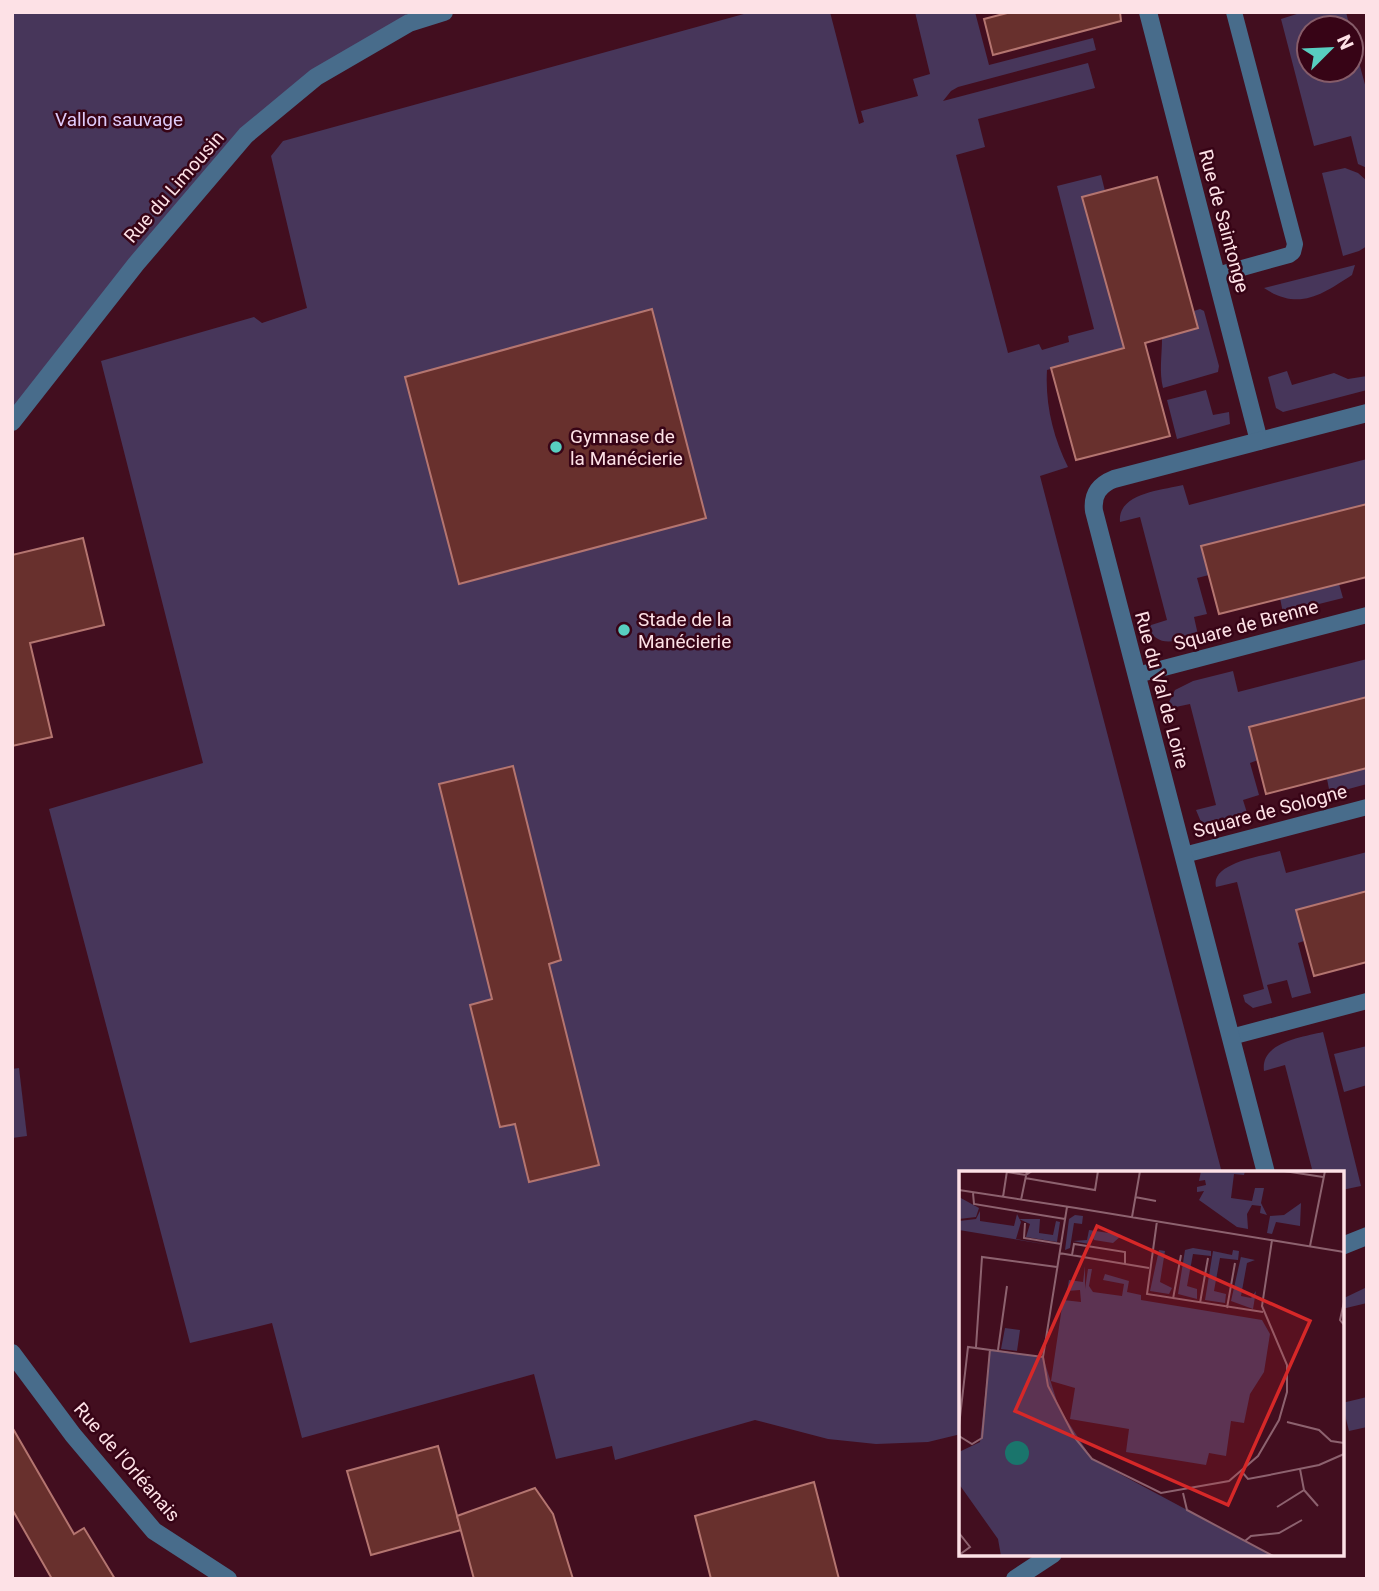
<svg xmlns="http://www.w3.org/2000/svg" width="1379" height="1591" font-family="Roboto,sans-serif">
	<rect width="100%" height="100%" fill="#420e1f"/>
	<g fill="#47365a">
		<polygon points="12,12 406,12 409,23 246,135 12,422"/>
		<path d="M 751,12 L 830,12 L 859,124 L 864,122 L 861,111 L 918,96 L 913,79 L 930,74 L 915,12 L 975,12 L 989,65 L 1093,38 L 1096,50 L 958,87 L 951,91 L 943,101 L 1088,63 L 1095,88 L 978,119 L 985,147 L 956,155 L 1008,353 L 1039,344 L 1042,350 L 1069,342 L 1068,336 L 1094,329 L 1057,186 L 1101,175 L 1105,191 L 1083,197 L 1124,348 L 1047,370 C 1045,404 1053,437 1068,467 L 1040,476 L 1222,1173 L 961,1173 L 961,1434 L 928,1442 L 876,1444 L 828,1439 L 755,1420 L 615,1460 L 612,1446 L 556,1459 L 534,1374 L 302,1438 L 272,1323 L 190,1343 L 49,809 L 203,763 L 101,361 L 254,317 L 262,323 L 307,308 L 271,156 L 283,141 Z"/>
		<polygon points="1303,12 1346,12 1350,28 1309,28 1309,70 1351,70 1351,33 1367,92 1367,168 1358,164 1351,136 1314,146 1281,19"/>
		<polygon points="1345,168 1358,173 1367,181 1367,246 1359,251 1343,256 1322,173"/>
		<path d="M 1355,265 L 1352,275 C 1321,295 1299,311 1264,288 Z"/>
		<path d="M 1200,309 L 1204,311 L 1219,366 L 1218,372 L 1163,388 C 1159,371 1162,356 1162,338 L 1198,328 L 1194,311 Z"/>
		<polygon points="1287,371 1292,385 1334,373 1348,379 1367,376 1367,390 1283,412 1276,408 1268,377"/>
		<polygon points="1206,390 1213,415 1229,412 1230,424 1177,439 1167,400"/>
		<path d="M 1367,459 L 1367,504 L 1202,546 L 1209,575 L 1197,578 L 1207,614 L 1194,617 L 1198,635 C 1179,640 1156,650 1148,626 L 1167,620 L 1140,517 L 1120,522 C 1117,493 1163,490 1183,485 L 1189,505 Z"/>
		<polygon points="1339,584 1343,598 1283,613 1280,598"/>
		<polygon points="1367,659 1367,697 1250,727 1258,760 1250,763 1259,795 1243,800 1248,816 1214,825 1201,822 1196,810 1216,805 1190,704 1171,708 1169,702 1175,690 1193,681 1233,671 1238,692"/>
		<polygon points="1367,768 1367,784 1330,794 1327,779"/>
		<path d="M 1280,851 L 1286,873 L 1367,852 L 1367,891 L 1296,910 L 1304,941 L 1298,943 L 1311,993 L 1292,998 L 1287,980 L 1267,985 L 1272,1003 L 1253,1008 L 1245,1002 L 1243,995 L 1264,989 L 1237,882 L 1216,887 C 1210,863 1262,856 1280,851 Z"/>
		<path d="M 1323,1032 L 1361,1186 L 1342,1190 L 1342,1173 L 1313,1173 L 1285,1065 L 1264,1071 C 1260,1042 1303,1037 1323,1032 Z"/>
		<polygon points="1367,1046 1367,1085 1344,1092 1334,1054"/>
		<polygon points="19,1068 27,1136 12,1138 12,1069"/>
		<polygon points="1365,1288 1367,1303 1342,1309 1342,1299"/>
		<polygon points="1367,1397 1367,1427 1349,1431 1342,1403"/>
	</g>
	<g fill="#68302d" stroke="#b47570" stroke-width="2">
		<polygon points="1011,12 1120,12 1121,21 993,55 984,19"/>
		<polygon points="1157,177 1198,328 1145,343 1170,436 1076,460 1051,368 1124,348 1082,197"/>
		<polygon points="652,309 706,518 459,584 405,377"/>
		<polygon points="1367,504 1367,577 1219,614 1201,546"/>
		<polygon points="83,538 104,625 30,643 52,737 12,746 12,555"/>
		<polygon points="1367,697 1367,768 1266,794 1249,727"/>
		<polygon points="513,766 561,960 549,964 599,1165 529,1182 515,1124 500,1127 470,1005 492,999 439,784"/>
		<polygon points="1367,891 1367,962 1314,976 1296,910"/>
		<polygon points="12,1427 74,1534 84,1528 115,1579 52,1579 12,1509"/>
		<polygon points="438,1446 461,1530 371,1555 347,1471"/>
		<polygon points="814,1482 839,1579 711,1579 695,1516"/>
		<polygon points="535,1488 553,1514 573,1579 474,1579 457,1516"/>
	</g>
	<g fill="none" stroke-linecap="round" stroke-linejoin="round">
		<g stroke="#486c8b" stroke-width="16">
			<polyline points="1217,275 1289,255 1293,252 1295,244 1234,12"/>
			<polyline points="1137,675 1367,615"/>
			<polyline points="1184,855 1367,807"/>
			<polyline points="1231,1037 1367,1001"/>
		</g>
		<g stroke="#486c8b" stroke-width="18">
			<polyline points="1148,12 1259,441"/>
			<polyline points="12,422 136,264 246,135 316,77 409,23 444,12"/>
			<path d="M 1266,1173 L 1094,511 C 1092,495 1099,485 1114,479 L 1367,413"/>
			<polyline points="1342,1246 1367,1236"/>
			<polyline points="12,1353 73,1435 154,1531 228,1579"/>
			<polyline points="1015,1579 1053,1554"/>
		</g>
	</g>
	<g fill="#58cec0" stroke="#370416" stroke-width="2.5">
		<circle cx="556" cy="447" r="7"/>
		<circle cx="624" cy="630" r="7"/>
	</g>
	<g text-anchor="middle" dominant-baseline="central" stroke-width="5" stroke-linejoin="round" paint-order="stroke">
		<g font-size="19" fill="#decaf9" stroke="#370416">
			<text x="119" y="119">Vallon sauvage</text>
		</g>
		<g font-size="19" fill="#fde1e6" stroke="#370416">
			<text transform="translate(174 187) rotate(-49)">Rue du Limousin</text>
			<text transform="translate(1224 221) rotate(75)">Rue de Saintonge</text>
			<text transform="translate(1246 625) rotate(-15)">Square de Brenne</text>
			<text transform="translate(1162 690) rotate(75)">Rue du Val de Loire</text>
			<text transform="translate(1270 811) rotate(-15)">Square de Sologne</text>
			<text transform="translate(127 1462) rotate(49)">Rue de l'Orléanais</text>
		</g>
		<g font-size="19" fill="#fde1e6" stroke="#370416" text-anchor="start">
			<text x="570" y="436">Gymnase de<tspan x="570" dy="22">la Manécierie</tspan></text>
			<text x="638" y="619">Stade de la<tspan x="638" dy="22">Manécierie</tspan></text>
		</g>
	</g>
	<g transform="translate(959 1171)">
		<rect width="385" height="385" fill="#420e1f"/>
		<path d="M 242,0 L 286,0 L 285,4 L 275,3 L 272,27 L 293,30 L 296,17 L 305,17 L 302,32 L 308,44 L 301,42 L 302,35 L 293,34 L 288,43 L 289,58 L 278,56 L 240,29 L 245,20 L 238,21 L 238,16 L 247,14 L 246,9 L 240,10 ZM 0,26 L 20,37 L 17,46 L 0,48 ZM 342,32 L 341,55 L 317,51 L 313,63 L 308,62 L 311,45 L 325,44 ZM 21,40 L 21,50 L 55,55 L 58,43 L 62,51 L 57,68 L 96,75 L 0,59 L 0,50 L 17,48 ZM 116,44 L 124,45 L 123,53 L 115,52 L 111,77 L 106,79 L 110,48 ZM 60,48 L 81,48 L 80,62 L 94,64 L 97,50 L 101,51 L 98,71 L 67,66 L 71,53 ZM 130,59 L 163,64 L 154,72 L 135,69 L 132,63 L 130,73 L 114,70 L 128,69 ZM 234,77 L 252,80 L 252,85 L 234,83 L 228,115 L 238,118 L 238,128 L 219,123 L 226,79 ZM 200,79 L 206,80 L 201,111 L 213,117 L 210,123 L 191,120 ZM 274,79 L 280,80 L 279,89 L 261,87 L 255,120 L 267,123 L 266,132 L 246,129 L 254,80 L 273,84 ZM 283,81 L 282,86 L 296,89 L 288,92 L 282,125 L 292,127 L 297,120 L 294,138 L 272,130 ZM 126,95 L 126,118 L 129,98 L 133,98 L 130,115 L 134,121 L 163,125 L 165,113 L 144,109 L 146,103 L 170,110 L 168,121 L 182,124 L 182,129 L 303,149 L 311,163 L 305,201 L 291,223 L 285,252 L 272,250 L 267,285 L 250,282 L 247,294 L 167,281 L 170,258 L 111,248 L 116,217 L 92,210 L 104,129 L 122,131 L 121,119 L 108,120 L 110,109 L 124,111 ZM 46,157 L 61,159 L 58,180 L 42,178 ZM 31,178 L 84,186 L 100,237 L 133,288 L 314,385 L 42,385 L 39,368 L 0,313 L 0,281 L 21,271 Z" fill="#47365a"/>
		<path d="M46 282a12 12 0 1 1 24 0a12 12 0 1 1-24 0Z" fill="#1a756c"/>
		<path fill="none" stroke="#8d626f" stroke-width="2" d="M 325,0 L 364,6M 48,1 L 67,4 L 73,0M 66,7 L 136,19 L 139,0M 0,19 L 117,37M 14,22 L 15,33 L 106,48M 44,26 L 48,0M 176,26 L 197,30M 62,29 L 68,0M 108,36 L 84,186 L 89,215 L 116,267 L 133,288 L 202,322 L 270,310 L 299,285 L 320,249 L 328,221 L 328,194 L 303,135 L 313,69M 117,37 L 324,71M 173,46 L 181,0M 198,50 L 188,123 L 304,141M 66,52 L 65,67 L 102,73M 324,71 L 385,81M 351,75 L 366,0M 100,82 L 190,97M 113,84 L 115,73 L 166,81 L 166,93M 214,128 L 222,84M 385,131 L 381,149 L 385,154M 241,132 L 249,87M 268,137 L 276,92M 17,176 L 23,86 L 98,96M 39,179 L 48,115M 328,251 L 360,259 L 372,270 L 385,272M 0,255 L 9,176 L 84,186M 0,265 L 13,273 L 23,267 L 31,178M 283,301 L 289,308 L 305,305 L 360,294 L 385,283M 345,319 L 359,335M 224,322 L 228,339 L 314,385M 318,336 L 345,319 L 341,298M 0,362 L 11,376 L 0,384M 286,370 L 292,365 L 320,362 L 343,349"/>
		<path fill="#d62828" fill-opacity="0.15" stroke="#d62828" stroke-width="3.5" d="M 138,55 L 351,150 L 269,334 L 56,240 Z"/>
		<rect width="385" height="385" fill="none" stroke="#fde1e6" stroke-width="3.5"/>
	</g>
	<rect width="1379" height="1591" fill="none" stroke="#fde1e6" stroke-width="28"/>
	<g transform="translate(1330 49) rotate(66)"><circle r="33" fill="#370416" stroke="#865c69" stroke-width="2"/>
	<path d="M0-5L12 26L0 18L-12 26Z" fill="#58cec0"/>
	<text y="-10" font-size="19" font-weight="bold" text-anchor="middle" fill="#fde1e6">N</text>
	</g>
</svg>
